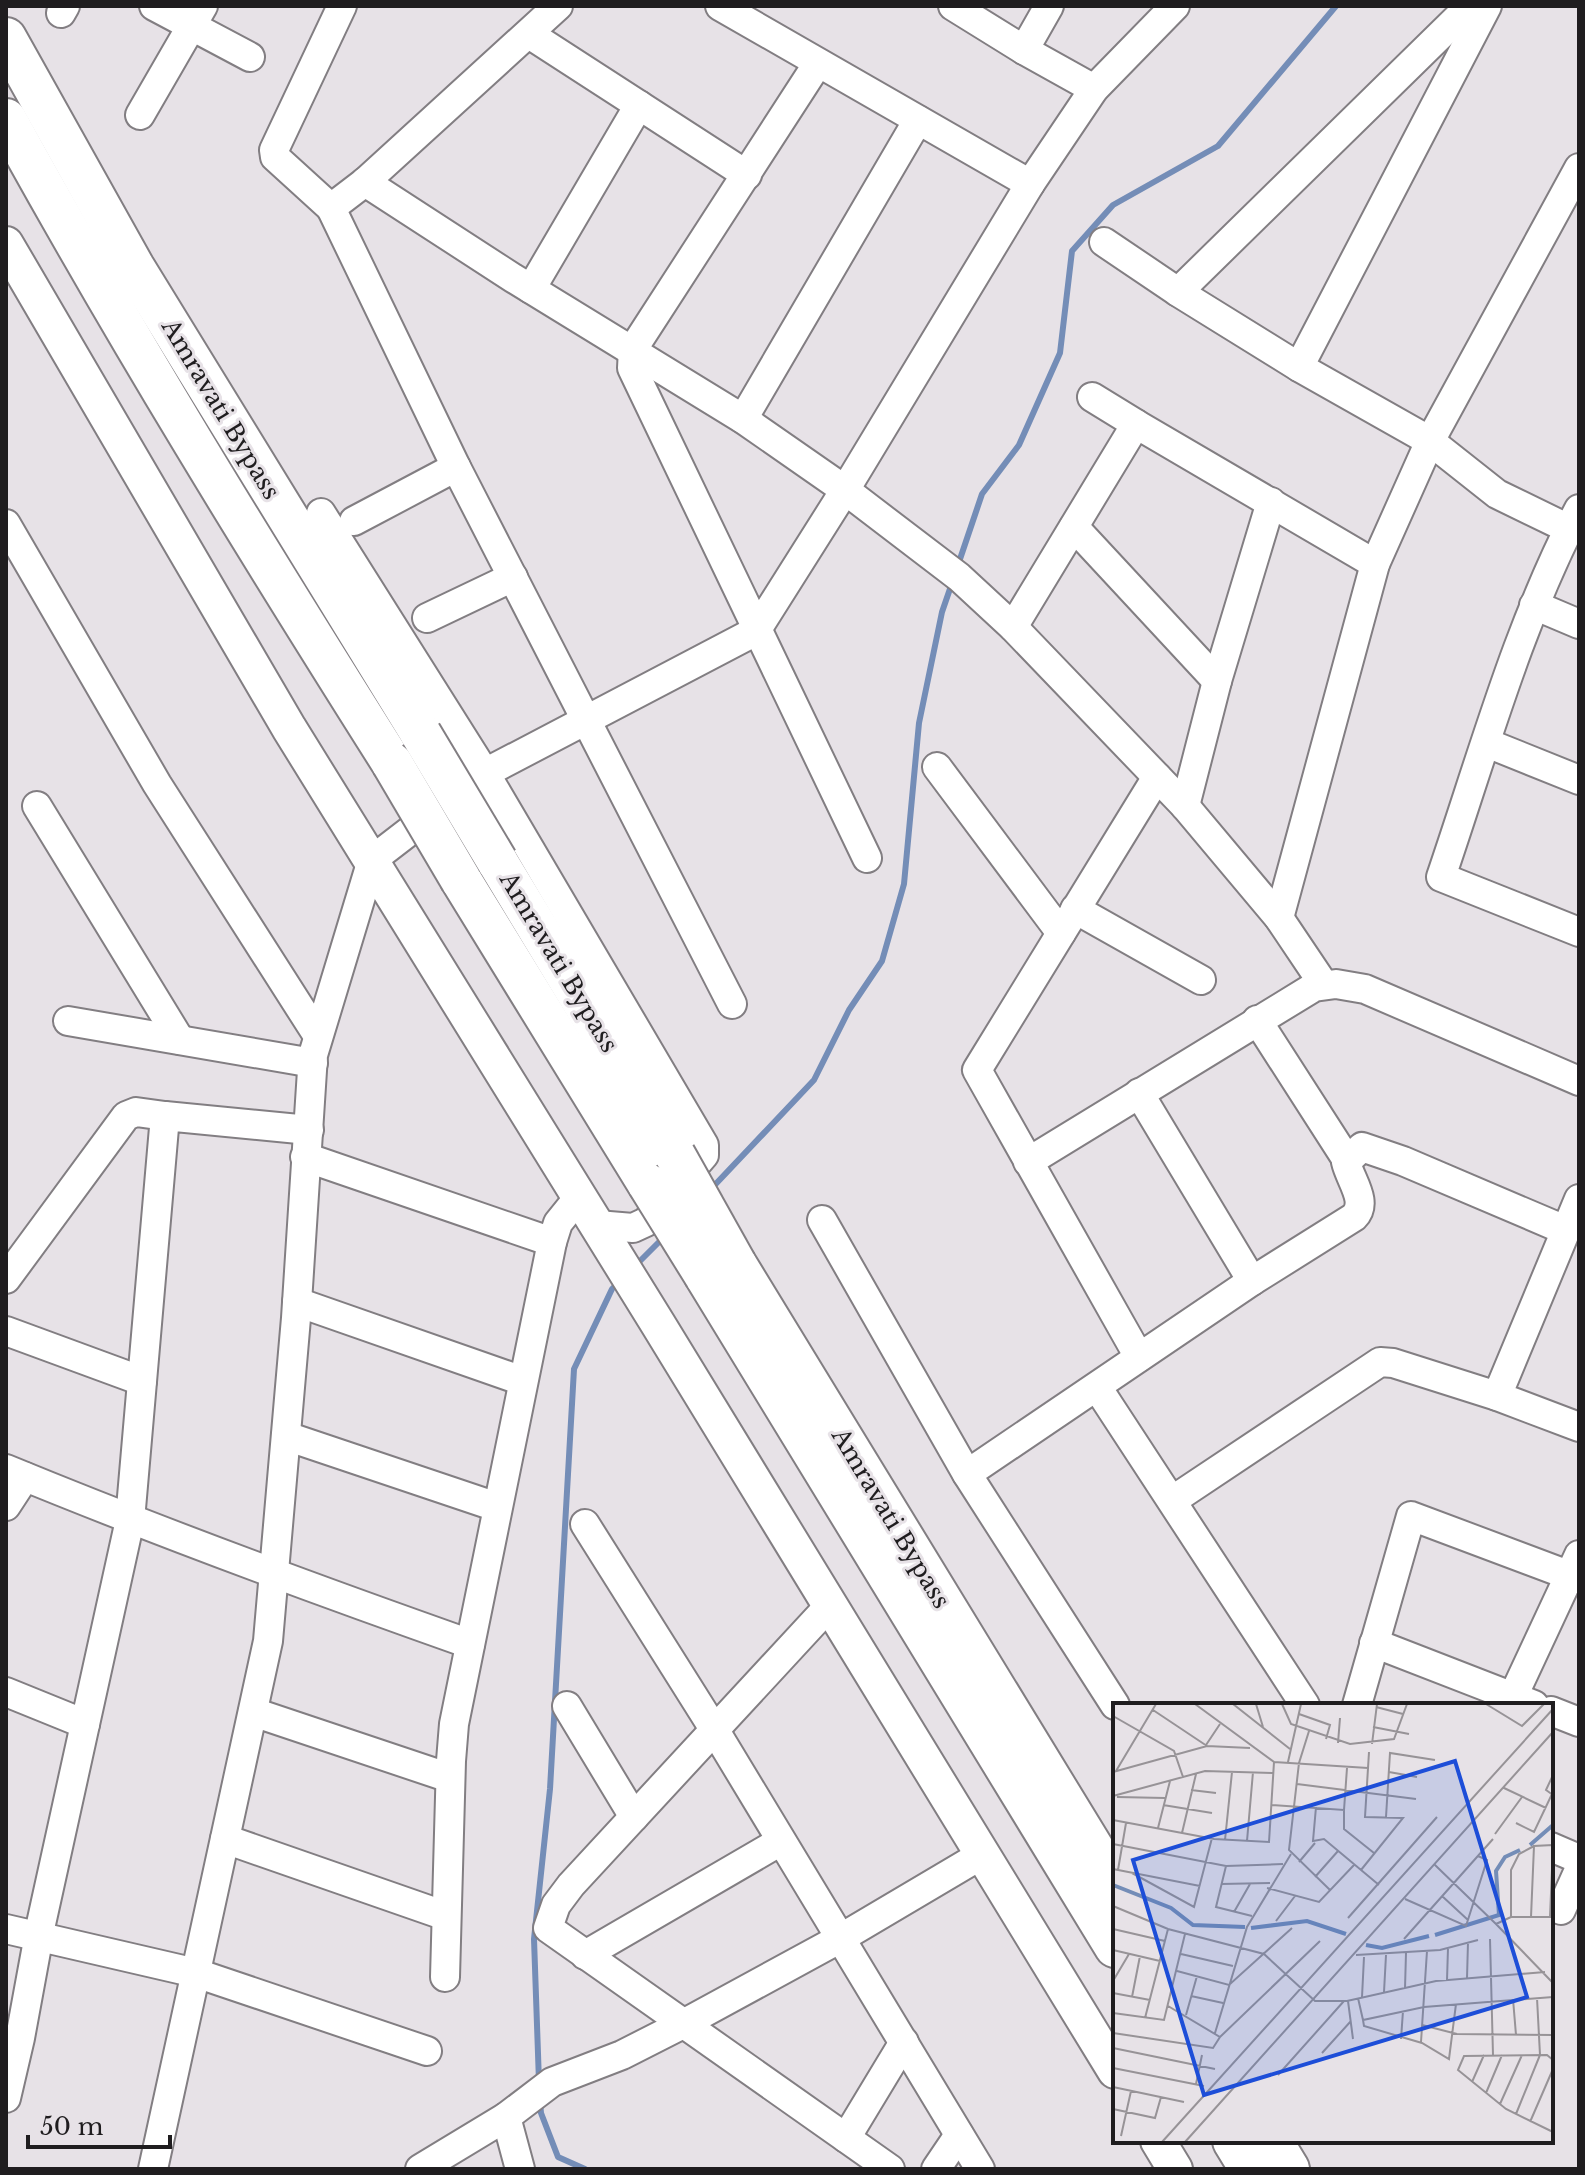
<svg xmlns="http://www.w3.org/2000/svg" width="1585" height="2175" font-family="'Libre Baskerville',serif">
	<rect width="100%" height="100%" fill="#e7e2e7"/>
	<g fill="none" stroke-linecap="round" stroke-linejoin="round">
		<g stroke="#748db7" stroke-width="6">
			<polyline points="958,565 982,494 1019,445 1060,353 1072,251 1113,205 1218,146 1336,6"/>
			<polyline points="711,1189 814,1080 849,1010 882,961 904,884 919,723 942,612 952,583"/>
			<polyline points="635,1266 664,1237"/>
			<polyline points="539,2082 534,1939 550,1789 574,1369 612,1289 619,1282"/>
			<polyline points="540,2102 541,2113 558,2157 585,2169"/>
		</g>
		<g stroke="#827e82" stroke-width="32">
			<g id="minor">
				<polyline points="154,6 250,57"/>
				<polyline points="558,6 365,182 331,208 456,467 732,1004"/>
				<polyline points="720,6 1030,184"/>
				<polyline points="953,6 1024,50 1094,89"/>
				<polyline points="1470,6 1178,292 1299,367 1430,441 1497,494 1569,529"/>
				<polyline points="61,13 65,6"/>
				<polyline points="529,34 747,175"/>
				<polyline points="1024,50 1049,6"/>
				<polyline points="818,63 633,349 632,368 867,858"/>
				<polyline points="140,115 203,6"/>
				<polyline points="365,182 513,278 743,419 845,490 959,577 1013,627 1185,806 1279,918 1324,985"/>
				<polyline points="331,208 275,157 274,150 342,6"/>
				<polyline points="1104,242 1178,292"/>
				<polyline points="531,289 639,105"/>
				<polyline points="1299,367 1487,6"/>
				<polyline points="1092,397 1136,424"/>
				<polyline points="743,419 918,120"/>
				<path d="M 1579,509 C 1518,625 1483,754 1441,877 L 1579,932"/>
				<polyline points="321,513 485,773 704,1145 704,1155 646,1222 633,1228 597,1225"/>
				<polyline points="354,521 456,467"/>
				<polyline points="6,524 157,784 318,1036"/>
				<polyline points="1074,527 1217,681"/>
				<polyline points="1534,605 1579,624"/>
				<polyline points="427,618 513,577"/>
				<polyline points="1013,627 1136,424 1375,564"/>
				<polyline points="1487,743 1579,780"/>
				<polyline points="937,767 1061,933"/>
				<polyline points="37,806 180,1040"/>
				<polyline points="1185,806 1217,681 1271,502"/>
				<polyline points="1075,909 1201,980"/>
				<polyline points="1279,918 1375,564 1430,441 1579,168"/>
				<polyline points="1257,1020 1347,1160"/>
				<polyline points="68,1021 313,1063"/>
				<polyline points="1139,1093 1252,1281"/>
				<polyline points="305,1157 552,1242"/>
				<polyline points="1028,1162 1314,987 1336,984 1365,989 1579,1081"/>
				<polyline points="1579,1199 1497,1396 1579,1427"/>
				<polyline points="822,1220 967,1474 1115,1705"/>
				<polyline points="6,1279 126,1116 136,1112 165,1116"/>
				<polyline points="297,1302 523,1381"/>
				<polyline points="6,1331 142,1381"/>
				<polyline points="1139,1357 977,1070 1157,777"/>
				<polyline points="1097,1387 1305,1705"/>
				<polyline points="286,1436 497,1507"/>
				<path d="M 6,1469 C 159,1532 314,1589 470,1644"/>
				<path d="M 967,1474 L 1252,1281 L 1354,1217 C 1369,1202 1350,1180 1346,1162 L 1362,1147 L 1403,1161 L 1565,1230"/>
				<polyline points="1173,1500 1380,1362 1393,1363 1497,1396"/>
				<polyline points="6,1506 25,1477"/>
				<polyline points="585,1524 714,1729 980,2169"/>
				<polyline points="830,1605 571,1885 556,1905 548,1928 890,2169"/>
				<polyline points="1374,1643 1534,1705"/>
				<polyline points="6,1692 85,1724"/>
				<polyline points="1357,1705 1411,1516 1579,1579"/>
				<polyline points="1509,1705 1579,1555"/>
				<polyline points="567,1706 634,1817"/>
				<polyline points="1551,1711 1579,1722"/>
				<polyline points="253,1712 450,1778"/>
				<polyline points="225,1839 446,1916"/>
				<polyline points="1551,1847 1579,1859"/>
				<polyline points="1561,1910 1579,1870"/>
				<polyline points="6,1929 196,1973 427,2051"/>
				<polyline points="585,1955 781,1841"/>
				<polyline points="445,1977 451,1761 454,1724 552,1242 558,1223 579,1197"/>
				<polyline points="6,2098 20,2038 41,1924 130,1520 165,1116 309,1130"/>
				<polyline points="846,2138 904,2042"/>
				<polyline points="153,2169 268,1641 296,1318 313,1055 372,860 485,773 756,631 845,490 1030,184 1094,89 1175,6"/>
				<polyline points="420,2169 506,2117"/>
				<polyline points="520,2169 506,2117 552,2082 622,2055 683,2024 841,1938 983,1854"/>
				<polyline points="936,2169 959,2135"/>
			</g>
		</g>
		<g stroke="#827e82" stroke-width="38">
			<g id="major">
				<polyline points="6,244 289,728 658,1324 1115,2071"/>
				<polyline points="1158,2141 1175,2169"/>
			</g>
		</g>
		<g stroke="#827e82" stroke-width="44">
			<g id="highway">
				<polyline points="6,38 134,267 421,734"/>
				<path d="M 6,119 C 127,339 258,551 392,763"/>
				<polyline points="497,861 675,1155"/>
				<polyline points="461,880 648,1184"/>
				<polyline points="736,1264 1115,1884"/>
				<polyline points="705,1276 1115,1947"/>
				<polyline points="1233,2141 1250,2169"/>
				<polyline points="1272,2141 1289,2169"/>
			</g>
		</g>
		<use href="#minor" stroke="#fff" stroke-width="28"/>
		<use href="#major" stroke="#fff" stroke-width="34"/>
		<use href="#highway" stroke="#fff" stroke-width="40"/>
		<g stroke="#827e82" stroke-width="44" stroke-linecap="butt">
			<g id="highway-bridge">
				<polyline points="421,734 497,861"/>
				<polyline points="392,763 461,880"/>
				<polyline points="675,1155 736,1264"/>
				<polyline points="648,1184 705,1276"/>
			</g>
		</g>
		<use href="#highway-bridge" stroke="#fff" stroke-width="40"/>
	</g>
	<g text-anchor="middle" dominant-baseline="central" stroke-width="6" stroke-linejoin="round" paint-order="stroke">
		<g font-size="24" fill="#1f1d1f" stroke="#e7e2e7">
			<text transform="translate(221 409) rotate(59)">Amravati Bypass</text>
			<text transform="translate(559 962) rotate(59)">Amravati Bypass</text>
			<text transform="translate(891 1518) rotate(59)">Amravati Bypass</text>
		</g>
	</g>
	<g transform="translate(1113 1703)">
		<rect width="440" height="440" fill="#e7e2e7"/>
		<path fill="none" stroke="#748db7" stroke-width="4" d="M 417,142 L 440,122M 0,182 L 58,205 L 80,222 L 132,224M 138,225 L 194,218 L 233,231M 322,232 L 386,212 L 383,168 L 392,154 L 407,147M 253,242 L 269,245 L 316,233"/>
		<path fill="none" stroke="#979397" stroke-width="2" d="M 120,1 L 177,46M 143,1 L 150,24M 169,1 L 178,21 L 237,41 L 281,36 L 294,1M 373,1 L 409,23 L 431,1M 263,4 L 290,11M 40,7 L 94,43M 186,11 L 217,22 L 213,36M 0,13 L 61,48 L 70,74M 260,24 L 296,31M 196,28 L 186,60 L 176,147 L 217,187M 225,40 L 227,15M 259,41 L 264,1M 93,42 L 107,21M 161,59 L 255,65M 175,59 L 188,1M 3,68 L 43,1M 0,69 L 94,43 L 137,45M 276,69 L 304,74M 440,72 L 433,87 L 440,92M 184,81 L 303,96M 391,85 L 433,105M 78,87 L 103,90M 0,93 L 92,68 L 161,70M 4,94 L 52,95M 50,102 L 99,110M 159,102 L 231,107 L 234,65M 203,104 L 200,138 L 211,136 L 266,182M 231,107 L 231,126 L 261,150M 273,114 L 277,50 L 322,57M 0,117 L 101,136 L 156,139 L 161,59 L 82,1M 403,120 L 421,129 L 439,91M 45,125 L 57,78M 69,130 L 83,71M 382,131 L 409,94M 112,137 L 119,69M 134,138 L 140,69M 0,141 L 113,163 L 170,161M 421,143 L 406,151 L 398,167 L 398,214 L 440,214M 186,159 L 202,140M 322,162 L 383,221 L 398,214M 113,163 L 103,204 L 139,213M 0,166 L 87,183M 5,167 L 13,120M 248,167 L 290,115 L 252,114 L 256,49M 19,170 L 81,204 L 99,135M 202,174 L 225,148M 108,181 L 157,180M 154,185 L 206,199 L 241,162M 329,193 L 355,217M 292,196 L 353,223 L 374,157 L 365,153M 0,203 L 55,226 L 151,251 L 202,298 L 234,298 L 323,278 L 432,269M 121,209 L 137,181M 418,214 L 421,143 L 440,142M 437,214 L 440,142M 235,215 L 324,114M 163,218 L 182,193M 383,221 L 440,280M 0,226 L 52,238M 291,236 L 380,136M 377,236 L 380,352M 0,247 L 47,258M 68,251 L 120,263M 243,252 L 327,247 L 365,237M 64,268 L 116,282 L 179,225M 354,275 L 355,239M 334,277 L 335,245M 0,278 L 16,251M 292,285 L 293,250M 271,289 L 273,252M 0,290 L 37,297M 78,293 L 110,300M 19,294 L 27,253M 249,294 L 251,254M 245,295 L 250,317 L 311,304 L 440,294M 400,296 L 403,332M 235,298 L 240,336M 55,303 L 107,334 L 207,238M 0,310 L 51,317 L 72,231M 73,312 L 84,273M 32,315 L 55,226M 250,317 L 251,323 L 309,340 L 336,356 L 343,301M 309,322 L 344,331 L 440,332M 0,330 L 100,345 L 107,334M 102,330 L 134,224 L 178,151M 288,336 L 290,308M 308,339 L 314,248M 0,345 L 102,366M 209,350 L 238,318M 440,357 L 434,352 L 351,353 L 345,367 L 393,406 L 440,429M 0,365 L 91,383M 165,372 L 231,298M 359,379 L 371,352M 83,381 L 89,352M 0,384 L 71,399M 373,390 L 389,352M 387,401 L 409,352M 0,406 L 42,415 L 48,394M 403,411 L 427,352 L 424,295M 417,419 L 440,366M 8,433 L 18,388M 49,439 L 440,6M 72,439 L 440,29"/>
		<path fill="#1d4ed8" fill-opacity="0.15" stroke="#1d4ed8" stroke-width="4" d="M 342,58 L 414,294 L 91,392 L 20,157 Z"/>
		<rect width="440" height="440" fill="none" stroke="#1f1d1f" stroke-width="4"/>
	</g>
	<rect width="1585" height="2175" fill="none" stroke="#1f1d1f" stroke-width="16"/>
	<path d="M28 2135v12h142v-12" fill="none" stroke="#1f1d1f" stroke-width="4"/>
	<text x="40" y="2135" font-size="24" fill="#1f1d1f" stroke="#e7e2e7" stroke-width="6" paint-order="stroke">50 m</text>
</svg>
